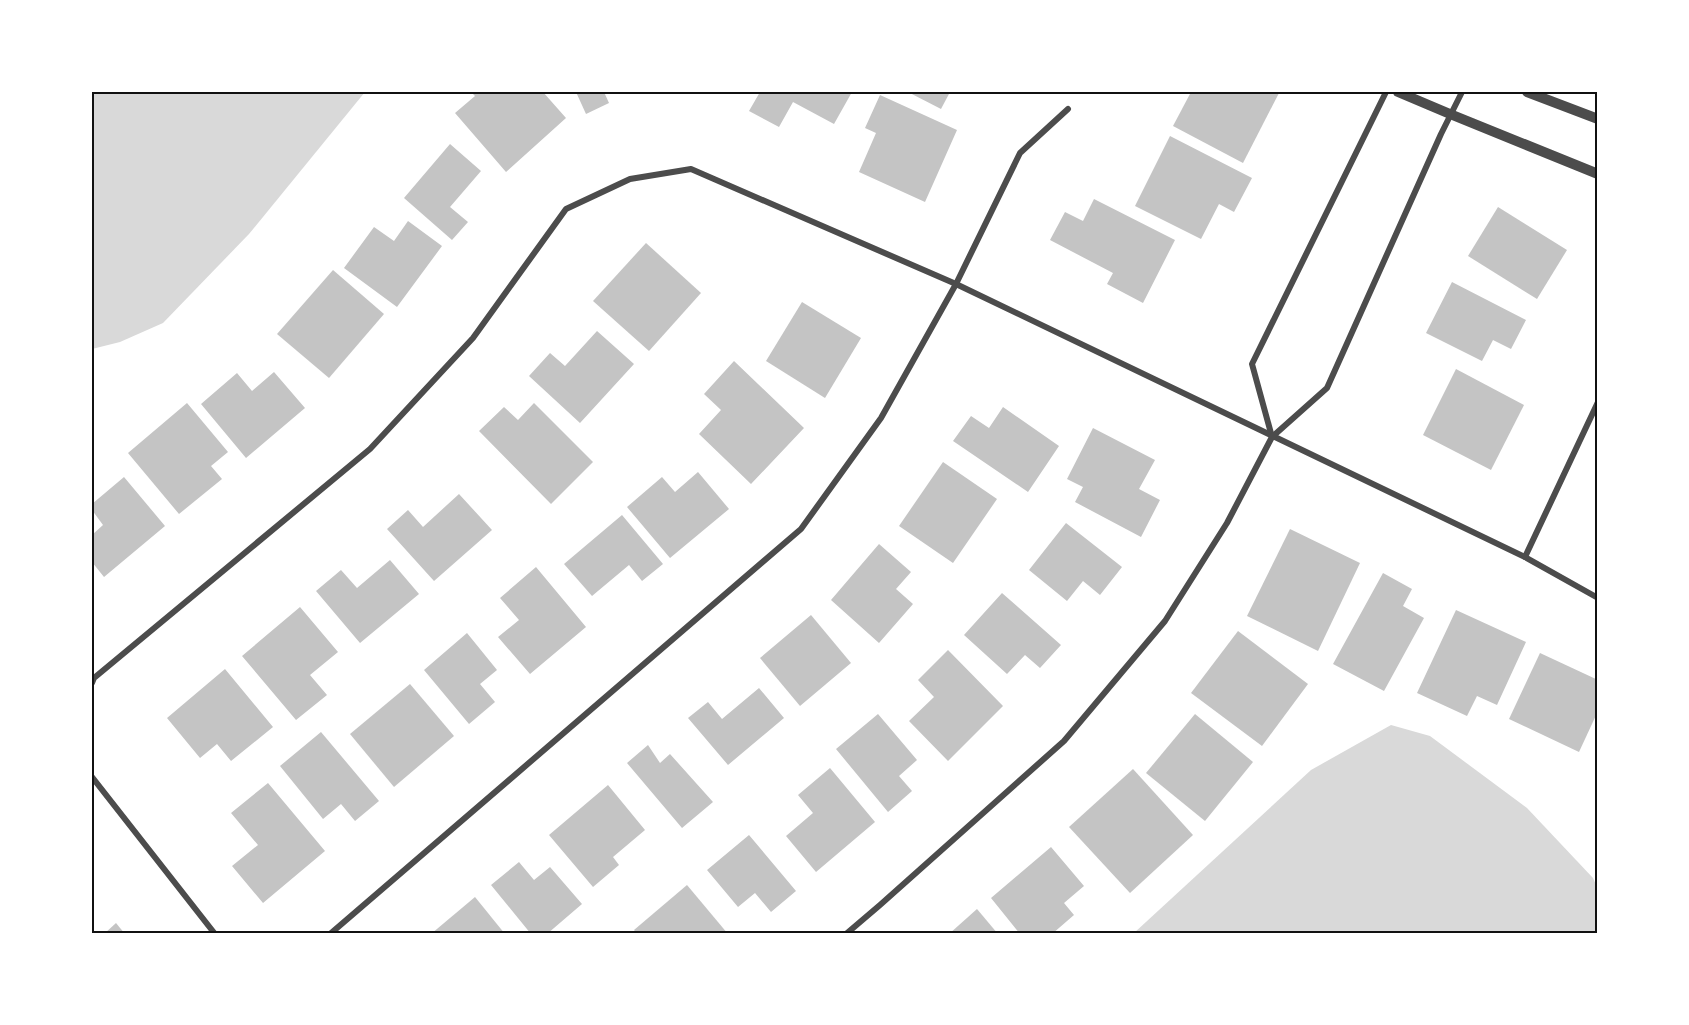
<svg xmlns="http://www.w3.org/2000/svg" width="1689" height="1025" font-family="Cabin,sans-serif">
	<rect width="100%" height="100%" fill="#fff"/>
	<g fill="#d9d9d9">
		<polygon points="92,92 365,92 249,234 163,323 120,342 92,349"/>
		<polygon points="1391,725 1430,736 1527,808 1593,878 1597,887 1597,933 1134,933 1311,770"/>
	</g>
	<g fill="#c4c4c4">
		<polygon points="471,92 543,92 566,118 506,172 455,113 475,96"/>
		<polygon points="576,92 604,92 609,103 586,114"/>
		<polygon points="760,92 852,92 834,124 793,102 779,127 749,111"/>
		<polygon points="908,92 950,92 941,109"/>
		<polygon points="1191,92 1276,92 1279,93 1243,163 1173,126"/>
		<polygon points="880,95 957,130 925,202 859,172 876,133 865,128"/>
		<polygon points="1170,136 1252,178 1234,212 1219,204 1201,239 1135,206"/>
		<polygon points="450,144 481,171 450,207 468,222 452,240 404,198"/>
		<polygon points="1094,199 1175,240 1143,303 1107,284 1113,273 1050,240 1065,212 1083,221"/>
		<polygon points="1498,207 1567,250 1537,299 1468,256"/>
		<polygon points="408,221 442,246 397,307 344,268 374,227 394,241"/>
		<polygon points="646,243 701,293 649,351 593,301"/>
		<polygon points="333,270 384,314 329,378 277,334"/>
		<polygon points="1452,282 1526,320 1511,349 1493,340 1482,361 1426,333"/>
		<polygon points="802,302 861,338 825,398 766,361"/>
		<polygon points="597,331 634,364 580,423 529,376 550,353 565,366"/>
		<polygon points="734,361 804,428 751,484 699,434 721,410 704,394"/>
		<polygon points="1456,369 1524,405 1491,470 1423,435"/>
		<polygon points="274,372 305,408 246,458 201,404 237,373 252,391"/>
		<polygon points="187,403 228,452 211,466 222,479 179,514 128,453"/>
		<polygon points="534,403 593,462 551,504 479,431 504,407 518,420"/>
		<polygon points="1003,407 1059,446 1028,492 953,441 971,416 989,428"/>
		<polygon points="1093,428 1155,460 1139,489 1160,500 1141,537 1075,502 1083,487 1067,479"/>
		<polygon points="943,462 997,499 953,563 899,526"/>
		<polygon points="698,472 729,509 670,558 627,507 662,477 675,492"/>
		<polygon points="124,477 165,526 104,577 92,562 92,535 103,525 92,510 92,504"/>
		<polygon points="459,494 492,530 434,581 387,529 408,510 423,527"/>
		<polygon points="622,515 663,564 642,581 629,565 592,596 564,564"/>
		<polygon points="1066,523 1122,567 1100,595 1083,581 1067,601 1029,570"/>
		<polygon points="1290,529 1360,563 1318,651 1247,616"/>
		<polygon points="879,544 911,572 896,589 913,604 879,643 831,600"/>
		<polygon points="390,560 419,594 360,643 316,591 341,570 357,588"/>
		<polygon points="536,567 586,627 530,674 498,637 519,620 500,598"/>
		<polygon points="1383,573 1412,589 1403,606 1424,618 1384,691 1333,664"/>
		<polygon points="1002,593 1061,645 1040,668 1025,655 1007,674 964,635"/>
		<polygon points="300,607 338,652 310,675 327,695 296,720 242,656"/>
		<polygon points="1456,610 1526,642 1497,705 1477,696 1467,716 1417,693"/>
		<polygon points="811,615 851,663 800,706 760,658"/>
		<polygon points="1238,631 1308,684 1262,746 1191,693"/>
		<polygon points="467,633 497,670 480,684 495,702 469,724 424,670"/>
		<polygon points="948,650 1003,706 948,761 909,721 934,697 918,680"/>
		<polygon points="1540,653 1598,680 1598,711 1579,752 1509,719"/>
		<polygon points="225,669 273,727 231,761 217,744 200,758 167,718"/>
		<polygon points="410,684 454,736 394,787 350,734"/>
		<polygon points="759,688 784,718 728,765 688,718 708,702 722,719"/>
		<polygon points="878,714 917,760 899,776 912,791 888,812 836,749"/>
		<polygon points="1195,714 1253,762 1205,821 1146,773"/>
		<polygon points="321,732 379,801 355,821 341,804 323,819 280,766"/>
		<polygon points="648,745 660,763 670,754 713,802 682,828 627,763"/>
		<polygon points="830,768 875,822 816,872 786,836 813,813 798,795"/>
		<polygon points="1133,769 1193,835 1130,893 1069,827"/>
		<polygon points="268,783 325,851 263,903 232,866 258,845 231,813"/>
		<polygon points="608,785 645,830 613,857 619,865 593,887 549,835"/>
		<polygon points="749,835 796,891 771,912 755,893 738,907 707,870"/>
		<polygon points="1051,847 1084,886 1064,903 1074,915 1052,934 1020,934 991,898"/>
		<polygon points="519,862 534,880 550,867 582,904 547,934 531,934 491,885"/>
		<polygon points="687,885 728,934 637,934 634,930"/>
		<polygon points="475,897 505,934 431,934"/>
		<polygon points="977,909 998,934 949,934"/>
		<polygon points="116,923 125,934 104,934"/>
	</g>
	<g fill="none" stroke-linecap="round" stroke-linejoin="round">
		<g stroke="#4c4c4c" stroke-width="6">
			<polyline points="1272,437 1252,364 1386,92"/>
			<polyline points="1525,557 1598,402"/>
			<polyline points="92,683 94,678 370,449 473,338 566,209 630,179 691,169 956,284 1525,557 1598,598"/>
			<polyline points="92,777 215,934"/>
			<polyline points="330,934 801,529 881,418 956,284 1020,153 1068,109"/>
			<polyline points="846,934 880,905 1064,741 1165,621 1227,523 1272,437 1327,388 1441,134 1462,92"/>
		</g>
		<g stroke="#4c4c4c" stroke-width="10">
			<polyline points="1398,92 1450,114 1598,174"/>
			<polyline points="1527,92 1598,119"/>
		</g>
	</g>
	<rect width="1689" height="1025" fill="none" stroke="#ffffff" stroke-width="186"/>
	<rect x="93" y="93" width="1503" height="839" fill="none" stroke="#111" stroke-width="2"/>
</svg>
